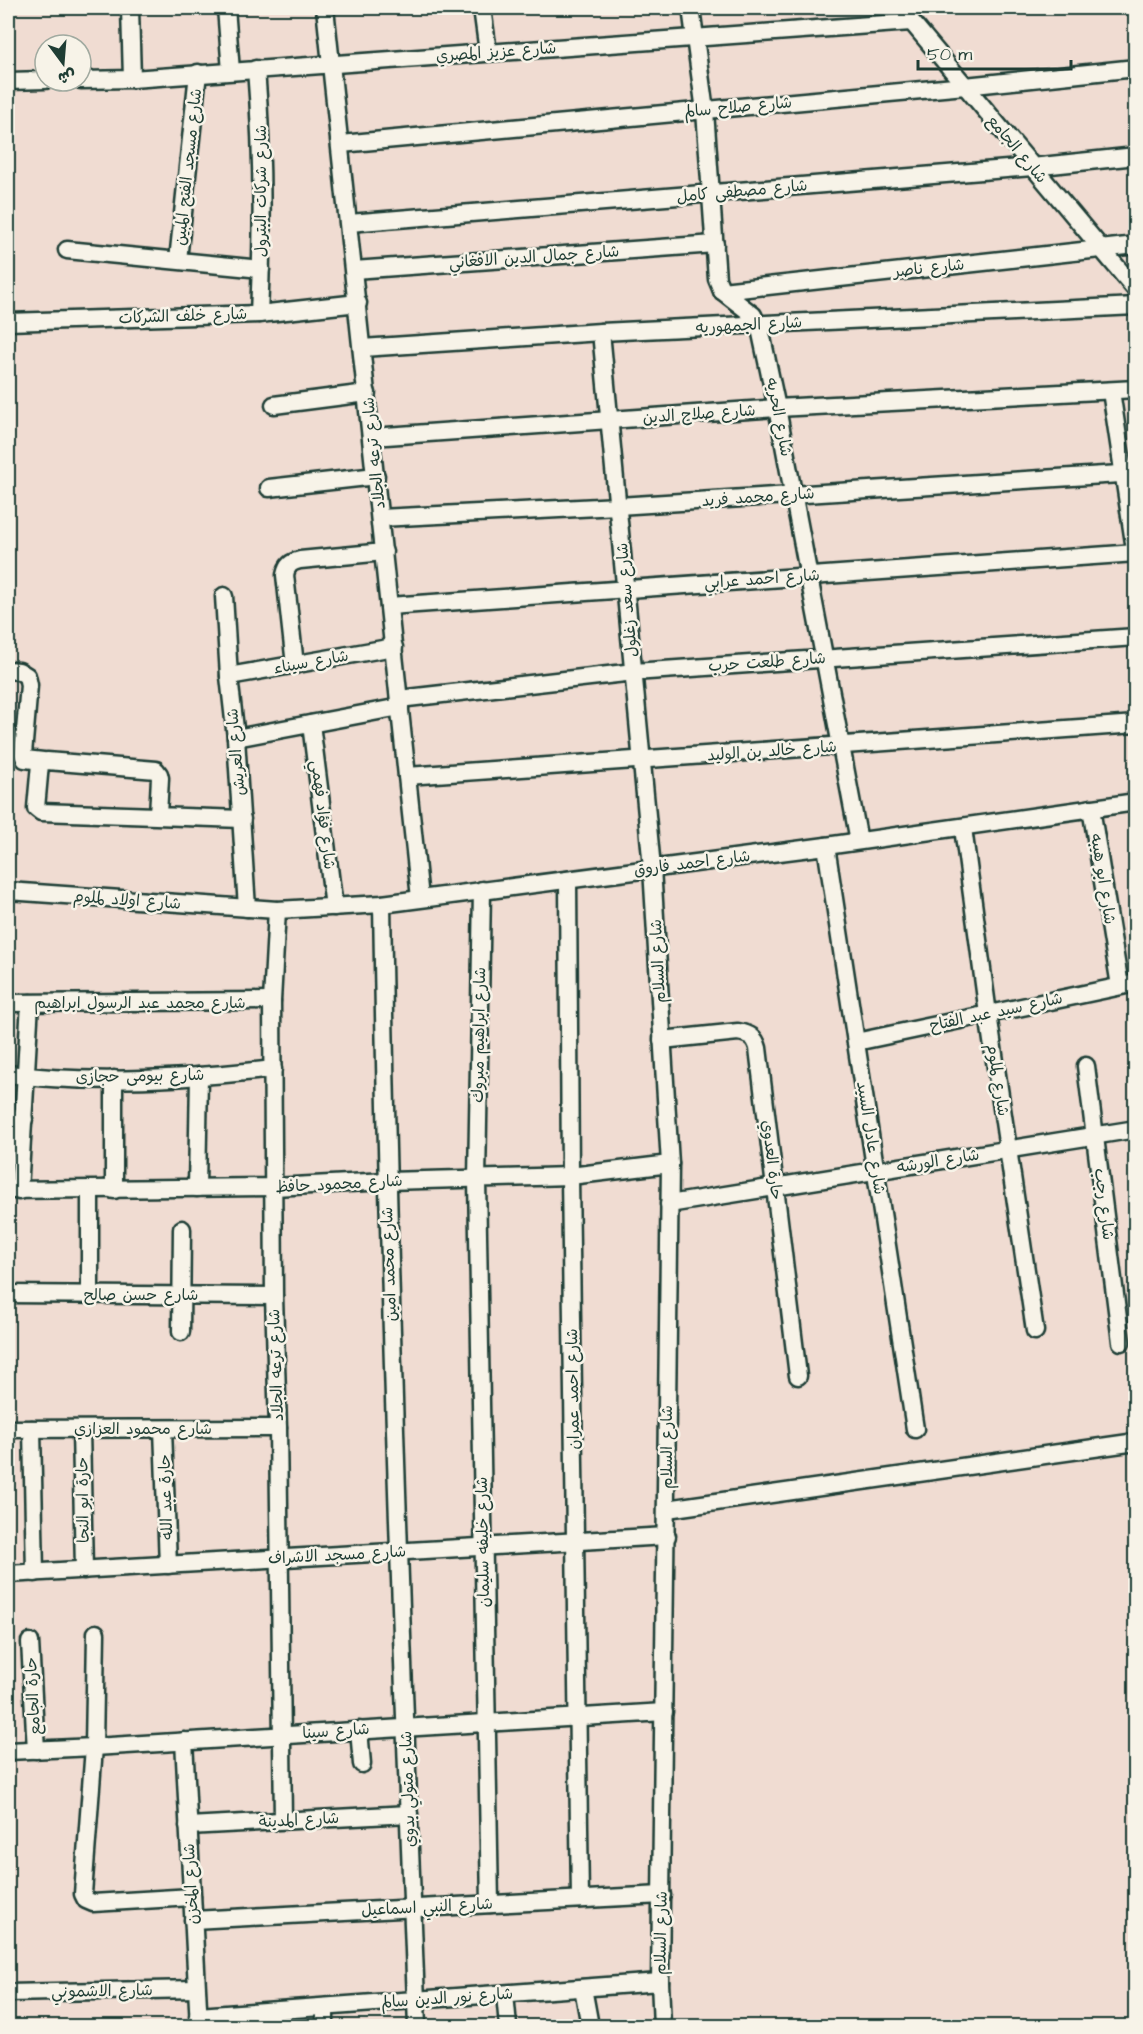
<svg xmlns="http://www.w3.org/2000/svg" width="1143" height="2034" font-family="'Architects Daughter','Playpen Sans Arabic',sans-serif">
	<rect width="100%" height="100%" fill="#f0dcd2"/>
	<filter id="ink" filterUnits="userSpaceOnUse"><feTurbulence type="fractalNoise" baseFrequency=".0167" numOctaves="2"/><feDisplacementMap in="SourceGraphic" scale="12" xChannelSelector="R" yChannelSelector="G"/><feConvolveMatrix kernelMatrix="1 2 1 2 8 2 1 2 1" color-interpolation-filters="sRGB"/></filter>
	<g filter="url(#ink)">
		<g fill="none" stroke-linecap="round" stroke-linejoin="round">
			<g stroke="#1f3d34" stroke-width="21">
				<g id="minor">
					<polyline points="130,8 132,79"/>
					<polyline points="226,8 231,71"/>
					<polyline points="325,8 420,898"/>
					<polyline points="482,8 488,52"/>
					<polyline points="691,8 705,111 717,279 722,291 753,315 761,333 777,408 859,841"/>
					<polyline points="900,8 1136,290"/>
					<path d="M 256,69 C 263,152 263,231 259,314"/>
					<polyline points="81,80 132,79 911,22"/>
					<polyline points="8,81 45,80"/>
					<polyline points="341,144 965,86 1136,68"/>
					<polyline points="349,223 1032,167 1136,156"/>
					<polyline points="67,250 261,269"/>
					<polyline points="178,260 198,73"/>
					<polyline points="354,270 715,244"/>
					<polyline points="722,291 1136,245"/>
					<polyline points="8,322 259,314 358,303"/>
					<polyline points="601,332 652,868 670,1164 660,1982 662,2026"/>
					<polyline points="362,348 601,332 1136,306"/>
					<polyline points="1111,391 1136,556"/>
					<polyline points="274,405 367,393"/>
					<polyline points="372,437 777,408 1136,389"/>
					<polyline points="269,488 376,476"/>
					<polyline points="380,518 618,506 1136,473"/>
					<polyline points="224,596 229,676 236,738 247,908"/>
					<polyline points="389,606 1136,553"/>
					<path d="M 295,665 L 285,575 C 287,565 291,562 300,560 L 384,552"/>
					<polyline points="8,670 19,671 27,676 29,685 23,754 25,759 43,761"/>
					<polyline points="229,676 394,647"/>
					<polyline points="399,699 634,672 1136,637"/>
					<polyline points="311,724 334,907"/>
					<polyline points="236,738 400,707"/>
					<path d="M 407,776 C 650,758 893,743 1136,724"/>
					<polyline points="1091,808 1120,986"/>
					<polyline points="158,815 160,778 159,774 156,770 47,761 40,764 36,808 41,812 242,819"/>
					<polyline points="963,828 988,1014 1035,1331"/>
					<polyline points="826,846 915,1429"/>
					<polyline points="568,880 570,1176 580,1899"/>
					<polyline points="482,890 477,1180 490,1904"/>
					<polyline points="8,891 277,910 382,904 826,846 1136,802"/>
					<path d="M 382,904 C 388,1278 402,1652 417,2026"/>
					<polyline points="277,910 272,1001 274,1296 278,1428 283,1820"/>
					<polyline points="8,1003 272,1001"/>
					<path d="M 662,1040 L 738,1032 C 750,1034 755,1037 758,1048 L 798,1376"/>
					<polyline points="856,1042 1136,983"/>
					<polyline points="1086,1066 1121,1342"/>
					<path d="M 8,1074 C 94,1085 187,1079 273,1069"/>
					<polyline points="8,1118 24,1119"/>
					<polyline points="197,1188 199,1076"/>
					<polyline points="8,1190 274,1187 387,1181 570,1176 670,1164"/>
					<polyline points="90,1190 90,1295"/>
					<polyline points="114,1190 114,1079"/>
					<polyline points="19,1191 30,1003"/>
					<polyline points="669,1204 1136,1129"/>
					<polyline points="8,1294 274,1296"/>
					<polyline points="181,1332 182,1229"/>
					<polyline points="8,1429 278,1428"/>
					<polyline points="32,1429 35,1573"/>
					<polyline points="163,1429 168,1565"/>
					<polyline points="81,1430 84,1570"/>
					<polyline points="667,1509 1136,1442"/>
					<polyline points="8,1574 667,1536"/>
					<polyline points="96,1633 94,1747 83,1894 86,1900 93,1903 192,1897"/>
					<polyline points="30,1642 36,1750"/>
					<polyline points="359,1730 362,1764"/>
					<polyline points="184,1741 199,2026"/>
					<polyline points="8,1751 94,1747 664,1712"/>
					<polyline points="188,1826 409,1814"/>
					<polyline points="193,1920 662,1895"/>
					<polyline points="583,1988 590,2026"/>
					<polyline points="8,1993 196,1989"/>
					<polyline points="505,1994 508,2026"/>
					<polyline points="325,2007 325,2026"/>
					<polyline points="198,2016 660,1982"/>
				</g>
			</g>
			<use href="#minor" stroke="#f7f3e8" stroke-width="16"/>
		</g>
	</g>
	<g text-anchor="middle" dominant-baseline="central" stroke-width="5" stroke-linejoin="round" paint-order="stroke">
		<g font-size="16" fill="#1f3d34" stroke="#f7f3e8">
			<text transform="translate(496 52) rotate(-4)">شارع عزيز المصري</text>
			<text transform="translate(738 107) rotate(-5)">شارع صلاح سالم</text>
			<text transform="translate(1017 149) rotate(50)">شارع الجامع</text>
			<text transform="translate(188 167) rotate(-84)">شارع مسجد الفتح المبين</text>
			<text transform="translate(261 191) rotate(-90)">شارع شركات البترول</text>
			<text transform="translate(742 191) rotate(-5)">شارع مصطفى كامل</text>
			<text transform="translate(534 257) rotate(-4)">شارع جمال الدين الافغاني</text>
			<text transform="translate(929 268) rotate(-6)">شارع ناصر</text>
			<text transform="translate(183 316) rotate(-2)">شارع خلف الشركات</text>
			<text transform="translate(749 325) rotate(-3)">شارع الجمهوريه</text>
			<text transform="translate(699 414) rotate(-4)">شارع صلاح الدين</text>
			<text transform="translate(779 417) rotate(79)">شارع الحريه</text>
			<text transform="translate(374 453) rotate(-96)">شارع ترعه الجلاد</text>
			<text transform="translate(758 497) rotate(-4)">شارع محمد فريد</text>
			<text transform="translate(762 579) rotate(-4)">شارع احمد عرابي</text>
			<text transform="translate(627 600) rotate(-95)">شارع سعد زغلول</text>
			<text transform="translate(311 662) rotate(-10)">شارع سيناء</text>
			<text transform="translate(767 662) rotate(-4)">شارع طلعت حرب</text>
			<text transform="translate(772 751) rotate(-4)">شارع خالد بن الوليد</text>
			<text transform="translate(236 752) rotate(-95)">شارع العريش</text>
			<text transform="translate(323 815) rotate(83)">شارع فؤاد فهمي</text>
			<text transform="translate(692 863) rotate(-7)">شارع احمد فاروق</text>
			<text transform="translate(1103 879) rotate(81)">شارع ابو هيبه</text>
			<text transform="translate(127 900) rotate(4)">شارع اولاد لملوم</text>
			<text transform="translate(658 961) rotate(-93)">شارع السلام</text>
			<text x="140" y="1003">شارع محمد عبد الرسول ابراهيم</text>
			<text transform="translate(996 1012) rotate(-12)">شارع سيد عبد الفتاح</text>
			<text transform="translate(479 1035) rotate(-89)">شارع ابراهيم مبروك</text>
			<text transform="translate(140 1076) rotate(-1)">شارع بيومى حجازى</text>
			<text transform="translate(998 1080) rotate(81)">شارع لملوم</text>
			<text transform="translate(871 1138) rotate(81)">شارع عادل السيد</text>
			<text transform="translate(772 1160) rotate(83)">حارة العدوي</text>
			<text transform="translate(938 1161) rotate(-9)">شارع الورشه</text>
			<text transform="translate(339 1184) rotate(-3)">شارع محمود حافظ</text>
			<text transform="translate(1104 1204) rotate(83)">شارع رجب</text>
			<text transform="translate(389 1264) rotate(-92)">شارع محمد امين</text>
			<text x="141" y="1295">شارع حسن صالح</text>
			<text transform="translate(276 1365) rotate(-92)">شارع ترعه الجلاد</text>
			<text transform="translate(573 1389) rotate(-91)">شارع احمد عمران</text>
			<text x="143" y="1429">شارع محمود العزازي</text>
			<text transform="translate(667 1447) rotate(-90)">شارع السلام</text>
			<text transform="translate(166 1497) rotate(-92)">حارة عبد الله</text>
			<text transform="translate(83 1500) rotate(-91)">حارة ابو النجا</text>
			<text transform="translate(483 1542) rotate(-91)">شارع خليفه سليمان</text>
			<text transform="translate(337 1555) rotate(-3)">شارع مسجد الاشراف</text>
			<text transform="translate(33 1696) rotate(-93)">حارة الجامع</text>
			<text transform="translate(336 1731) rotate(-4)">شارع سينا</text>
			<text transform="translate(408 1789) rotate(-92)">شارع متولي بدوي</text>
			<text transform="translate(299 1820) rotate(-3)">شارع المدينة</text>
			<text transform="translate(191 1884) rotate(-93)">شارع المخزن</text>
			<text transform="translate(427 1907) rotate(-3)">شارع النبي اسماعيل</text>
			<text transform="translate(661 1933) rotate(-89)">شارع السلام</text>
			<text transform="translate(102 1991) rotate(-1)">شارع الاشموني</text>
			<text transform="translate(447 1998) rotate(-4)">شارع نور الدين سالم</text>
		</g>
	</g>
	<rect width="1143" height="2034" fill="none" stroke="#f7f3e8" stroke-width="30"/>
	<rect x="15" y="15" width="1113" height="2004" fill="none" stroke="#1f3d34" stroke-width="2" filter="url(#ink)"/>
	<g transform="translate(63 63) rotate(164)"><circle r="28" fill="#f7f3e8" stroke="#a1aaa0" stroke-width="1.5"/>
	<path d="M0-4.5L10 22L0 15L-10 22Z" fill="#1f3d34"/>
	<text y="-9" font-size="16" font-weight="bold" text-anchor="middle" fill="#1f3d34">ش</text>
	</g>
	<path d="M918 60v9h153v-9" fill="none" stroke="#1f3d34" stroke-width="3"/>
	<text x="927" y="60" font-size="18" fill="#1f3d34" stroke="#f7f3e8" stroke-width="4.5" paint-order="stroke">50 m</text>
</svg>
